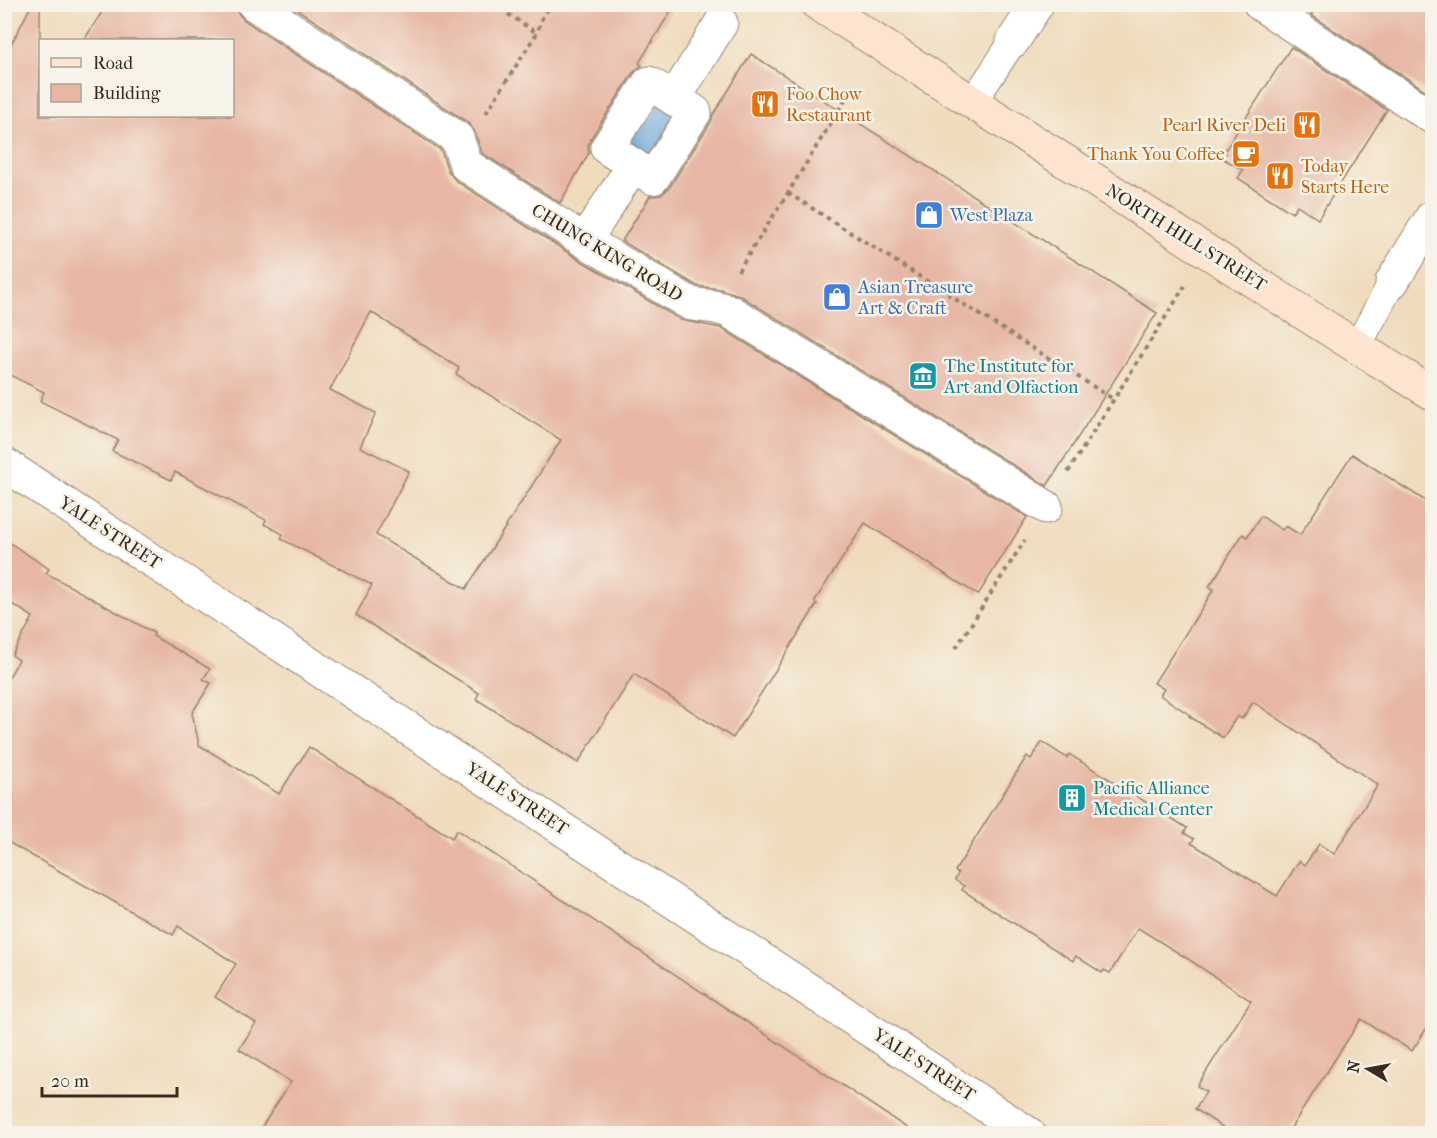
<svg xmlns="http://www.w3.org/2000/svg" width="1437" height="1138" font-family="'IM FELL French Canon',serif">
	<rect width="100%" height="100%" fill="#f7f3e8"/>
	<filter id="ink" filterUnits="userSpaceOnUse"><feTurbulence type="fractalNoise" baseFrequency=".0167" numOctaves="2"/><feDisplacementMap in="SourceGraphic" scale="12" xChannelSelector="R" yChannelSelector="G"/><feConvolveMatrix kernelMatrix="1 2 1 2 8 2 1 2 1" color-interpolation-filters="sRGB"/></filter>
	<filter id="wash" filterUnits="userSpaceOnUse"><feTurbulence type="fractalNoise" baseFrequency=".008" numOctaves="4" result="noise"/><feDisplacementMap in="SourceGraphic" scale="24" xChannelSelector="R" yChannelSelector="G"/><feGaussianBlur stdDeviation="1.35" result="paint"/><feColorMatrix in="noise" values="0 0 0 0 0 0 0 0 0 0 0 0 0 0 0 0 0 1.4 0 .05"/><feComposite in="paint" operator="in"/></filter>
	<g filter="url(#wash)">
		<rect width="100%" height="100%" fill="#f0dcbd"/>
		<polygon fill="#68a2d8" stroke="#52667b" stroke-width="1.5" points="651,99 681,118 656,159 647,154 643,160 629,150 633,144 626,140"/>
		<g id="blocks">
			<g fill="#e7b7a4" fill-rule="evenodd">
				<path d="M 32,4 L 40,4 L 40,116 L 232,116 L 232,40 L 84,40 L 107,4 L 236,4 L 238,13 L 244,20 L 441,150 L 448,171 L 456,181 L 575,257 L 681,320 L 721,328 L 1027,517 L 978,595 L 865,523 L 814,602 L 817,604 L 733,738 L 634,674 L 578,763 L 476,699 L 479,693 L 356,615 L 372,585 L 281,539 L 283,534 L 264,524 L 266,520 L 175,472 L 171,480 L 112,451 L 118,440 L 40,401 L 44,392 L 4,372 L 4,58 ZM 371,312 L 459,368 L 456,374 L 561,440 L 466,589 L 376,535 L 409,471 L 360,447 L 376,413 L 330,390 Z"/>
				<polygon points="289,4 675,4 639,63 642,65 633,73 591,138 588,146 589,153 560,203 482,153 475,132 467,122"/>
				<polygon points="1318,4 1432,4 1432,95 1311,15"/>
				<polygon points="1291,47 1387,110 1318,219 1297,205 1292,213 1238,178 1243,170 1222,158 1226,153 1224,152"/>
				<polygon points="751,54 1157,313 1047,486 739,295 720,289 697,286 622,241 650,196 661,195 669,188 711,122 713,115"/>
				<polygon points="1352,454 1432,505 1432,1020 1412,1051 1361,1019 1287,1134 1233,1134 1195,1109 1206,1092 1197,1086 1251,1001 1188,959 1138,928 1110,973 1104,970 1102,973 1076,956 1073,961 962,890 964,886 955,880 958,874 955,871 1027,756 1031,759 1042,742 1067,758 1069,754 1187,828 1184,833 1194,839 1191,843 1277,896 1299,861 1305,865 1319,844 1334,854 1378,785 1253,702 1242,719 1237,716 1223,738 1189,716 1190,715 1160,695 1164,689 1154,683 1214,589 1209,587 1243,534 1247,537 1261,516 1282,530 1286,526 1300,535"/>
				<polygon points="4,539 49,569 46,573 154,633 153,636 210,669 203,679 211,683 192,713 199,745 279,794 309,747 452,838 457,830 916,1134 257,1134 291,1082 239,1049 256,1023 215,997 236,964 178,926 173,935 4,840 4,685 19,660 12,655 33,617 4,599"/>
			</g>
		</g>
	</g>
	<g filter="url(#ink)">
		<use href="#blocks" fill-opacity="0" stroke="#96836e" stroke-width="1.5"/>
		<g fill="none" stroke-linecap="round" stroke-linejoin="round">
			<g stroke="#96836e" stroke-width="29">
				<g id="lane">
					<polyline points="973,102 1013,41"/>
					<polyline points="1357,347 1392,282"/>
				</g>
			</g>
			<g stroke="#96836e" stroke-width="35">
				<g id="street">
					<polyline points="254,4 457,138 466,165 585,241 691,304 715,307 729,311 1046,507"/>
					<polyline points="1260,4 1432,117"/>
					<polyline points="1013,41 1037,4"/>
					<polygon points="649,83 695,112 653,178 607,148"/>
					<polyline points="674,99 721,23"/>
					<polyline points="585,241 633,165"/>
					<polyline points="1392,282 1432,217"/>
					<polyline points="4,464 1029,1134"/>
				</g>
			</g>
			<g stroke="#96836e" stroke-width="35">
				<polyline id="secondary" points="818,4 1357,347 1432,393"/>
			</g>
			<g stroke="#96836e" stroke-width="4" stroke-dasharray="4.5 4.5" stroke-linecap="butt">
				<polyline points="493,4 537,33"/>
				<polyline points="486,113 537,33 542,18 551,4"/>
				<polyline points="788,193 1113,399"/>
				<polyline points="738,271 788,193 845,100"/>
				<polyline points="1068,472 1185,286"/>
				<polyline points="956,648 1025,540"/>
			</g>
			<use href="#lane" stroke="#fff" stroke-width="27"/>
			<use href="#street" stroke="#fff" stroke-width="33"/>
			<use href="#secondary" stroke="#fde4d1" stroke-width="33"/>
		</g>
	</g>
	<defs>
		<g id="restaurant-square" transform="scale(1.5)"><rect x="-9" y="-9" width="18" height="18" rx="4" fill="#e8710a" stroke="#f7f3e8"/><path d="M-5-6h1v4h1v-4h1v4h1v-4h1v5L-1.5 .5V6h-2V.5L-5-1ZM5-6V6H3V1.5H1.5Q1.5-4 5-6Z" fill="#fff"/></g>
		<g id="cafe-square" transform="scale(1.5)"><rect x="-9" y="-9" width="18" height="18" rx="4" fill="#e8710a" stroke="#f7f3e8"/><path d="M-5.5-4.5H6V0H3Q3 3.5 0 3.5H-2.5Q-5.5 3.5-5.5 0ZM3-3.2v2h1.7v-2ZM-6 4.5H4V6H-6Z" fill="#fff"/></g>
		<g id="shop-square" transform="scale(1.5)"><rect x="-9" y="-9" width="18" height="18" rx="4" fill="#3f7fe0" stroke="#f7f3e8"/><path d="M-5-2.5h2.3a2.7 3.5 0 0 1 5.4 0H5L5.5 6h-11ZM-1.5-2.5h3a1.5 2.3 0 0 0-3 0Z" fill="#fff"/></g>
		<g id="museum-square" transform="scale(1.5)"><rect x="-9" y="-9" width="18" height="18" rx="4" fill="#0f9aa8" stroke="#f7f3e8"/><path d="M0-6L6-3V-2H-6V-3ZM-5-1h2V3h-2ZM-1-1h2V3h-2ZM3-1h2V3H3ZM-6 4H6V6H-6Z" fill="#fff"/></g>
		<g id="building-square" transform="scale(1.5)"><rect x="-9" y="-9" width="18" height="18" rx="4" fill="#0f9aa8" stroke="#f7f3e8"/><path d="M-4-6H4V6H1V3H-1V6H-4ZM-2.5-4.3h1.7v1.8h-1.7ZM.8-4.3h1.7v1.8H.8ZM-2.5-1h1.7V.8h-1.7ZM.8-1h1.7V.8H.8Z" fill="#fff"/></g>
	</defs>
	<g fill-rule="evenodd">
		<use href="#restaurant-square" x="765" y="104"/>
		<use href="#restaurant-square" x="1307" y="125"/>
		<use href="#cafe-square" x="1246" y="154"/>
		<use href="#restaurant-square" x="1280" y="176"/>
		<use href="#shop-square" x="929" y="215"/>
		<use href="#shop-square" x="837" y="297"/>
		<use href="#museum-square" x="923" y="376"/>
		<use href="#building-square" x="1072" y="798"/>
	</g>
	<g text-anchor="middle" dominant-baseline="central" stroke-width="5" stroke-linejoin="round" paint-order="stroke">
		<g font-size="18" fill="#c56008" stroke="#f7f3e8" text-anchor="start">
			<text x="786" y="94">Foo Chow<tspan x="786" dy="21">Restaurant</tspan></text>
			<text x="1286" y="125" text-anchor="end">Pearl River Deli</text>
			<text x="1225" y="154" text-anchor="end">Thank You Coffee</text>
			<text x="1301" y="166">Today<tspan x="1301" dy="21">Starts Here</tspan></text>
		</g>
		<g font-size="18" fill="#366cbe" stroke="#f7f3e8" text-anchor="start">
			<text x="950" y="215">West Plaza</text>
			<text x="858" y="287">Asian Treasure<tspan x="858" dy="21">Art &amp; Craft</tspan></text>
		</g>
		<g font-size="18" fill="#3b2a1e" stroke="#f7f3e8">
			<text transform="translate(1186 238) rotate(32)">NORTH HILL STREET</text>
			<text transform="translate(607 253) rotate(31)">CHUNG KING ROAD</text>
			<text transform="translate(110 533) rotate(33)">YALE STREET</text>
			<text transform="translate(517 799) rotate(33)">YALE STREET</text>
			<text transform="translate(924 1065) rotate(33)">YALE STREET</text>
		</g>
		<g font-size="18" fill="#0d838f" stroke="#f7f3e8" text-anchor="start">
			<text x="944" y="366">The Institute for<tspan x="944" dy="21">Art and Olfaction</tspan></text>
			<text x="1093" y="788">Pacific Alliance<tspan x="1093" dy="21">Medical Center</tspan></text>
		</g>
	</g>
	<rect width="1437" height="1138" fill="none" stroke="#f7f3e8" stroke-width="24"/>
	<rect x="39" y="39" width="195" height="78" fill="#f7f3e8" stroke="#aca397" stroke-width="1.5"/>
	<rect x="51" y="58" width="30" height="9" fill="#fde4d1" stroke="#aca397" stroke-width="1.5"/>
	<text x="93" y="69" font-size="18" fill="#3b2a1e">Road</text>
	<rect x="51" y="84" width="30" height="18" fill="#e7b7a4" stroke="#aca397" stroke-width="1.5"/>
	<text x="93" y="99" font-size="18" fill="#3b2a1e">Building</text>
	<g transform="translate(1368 1069) rotate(280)" stroke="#f7f3e8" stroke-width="4.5" paint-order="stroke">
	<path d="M0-4.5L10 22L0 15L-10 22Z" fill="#3b2a1e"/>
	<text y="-9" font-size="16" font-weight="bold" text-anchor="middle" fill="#3b2a1e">N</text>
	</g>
	<path d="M42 1087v9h135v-9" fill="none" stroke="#3b2a1e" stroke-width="3"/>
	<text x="51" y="1087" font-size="18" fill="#3b2a1e" stroke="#f7f3e8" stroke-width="4.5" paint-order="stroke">20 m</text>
</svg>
